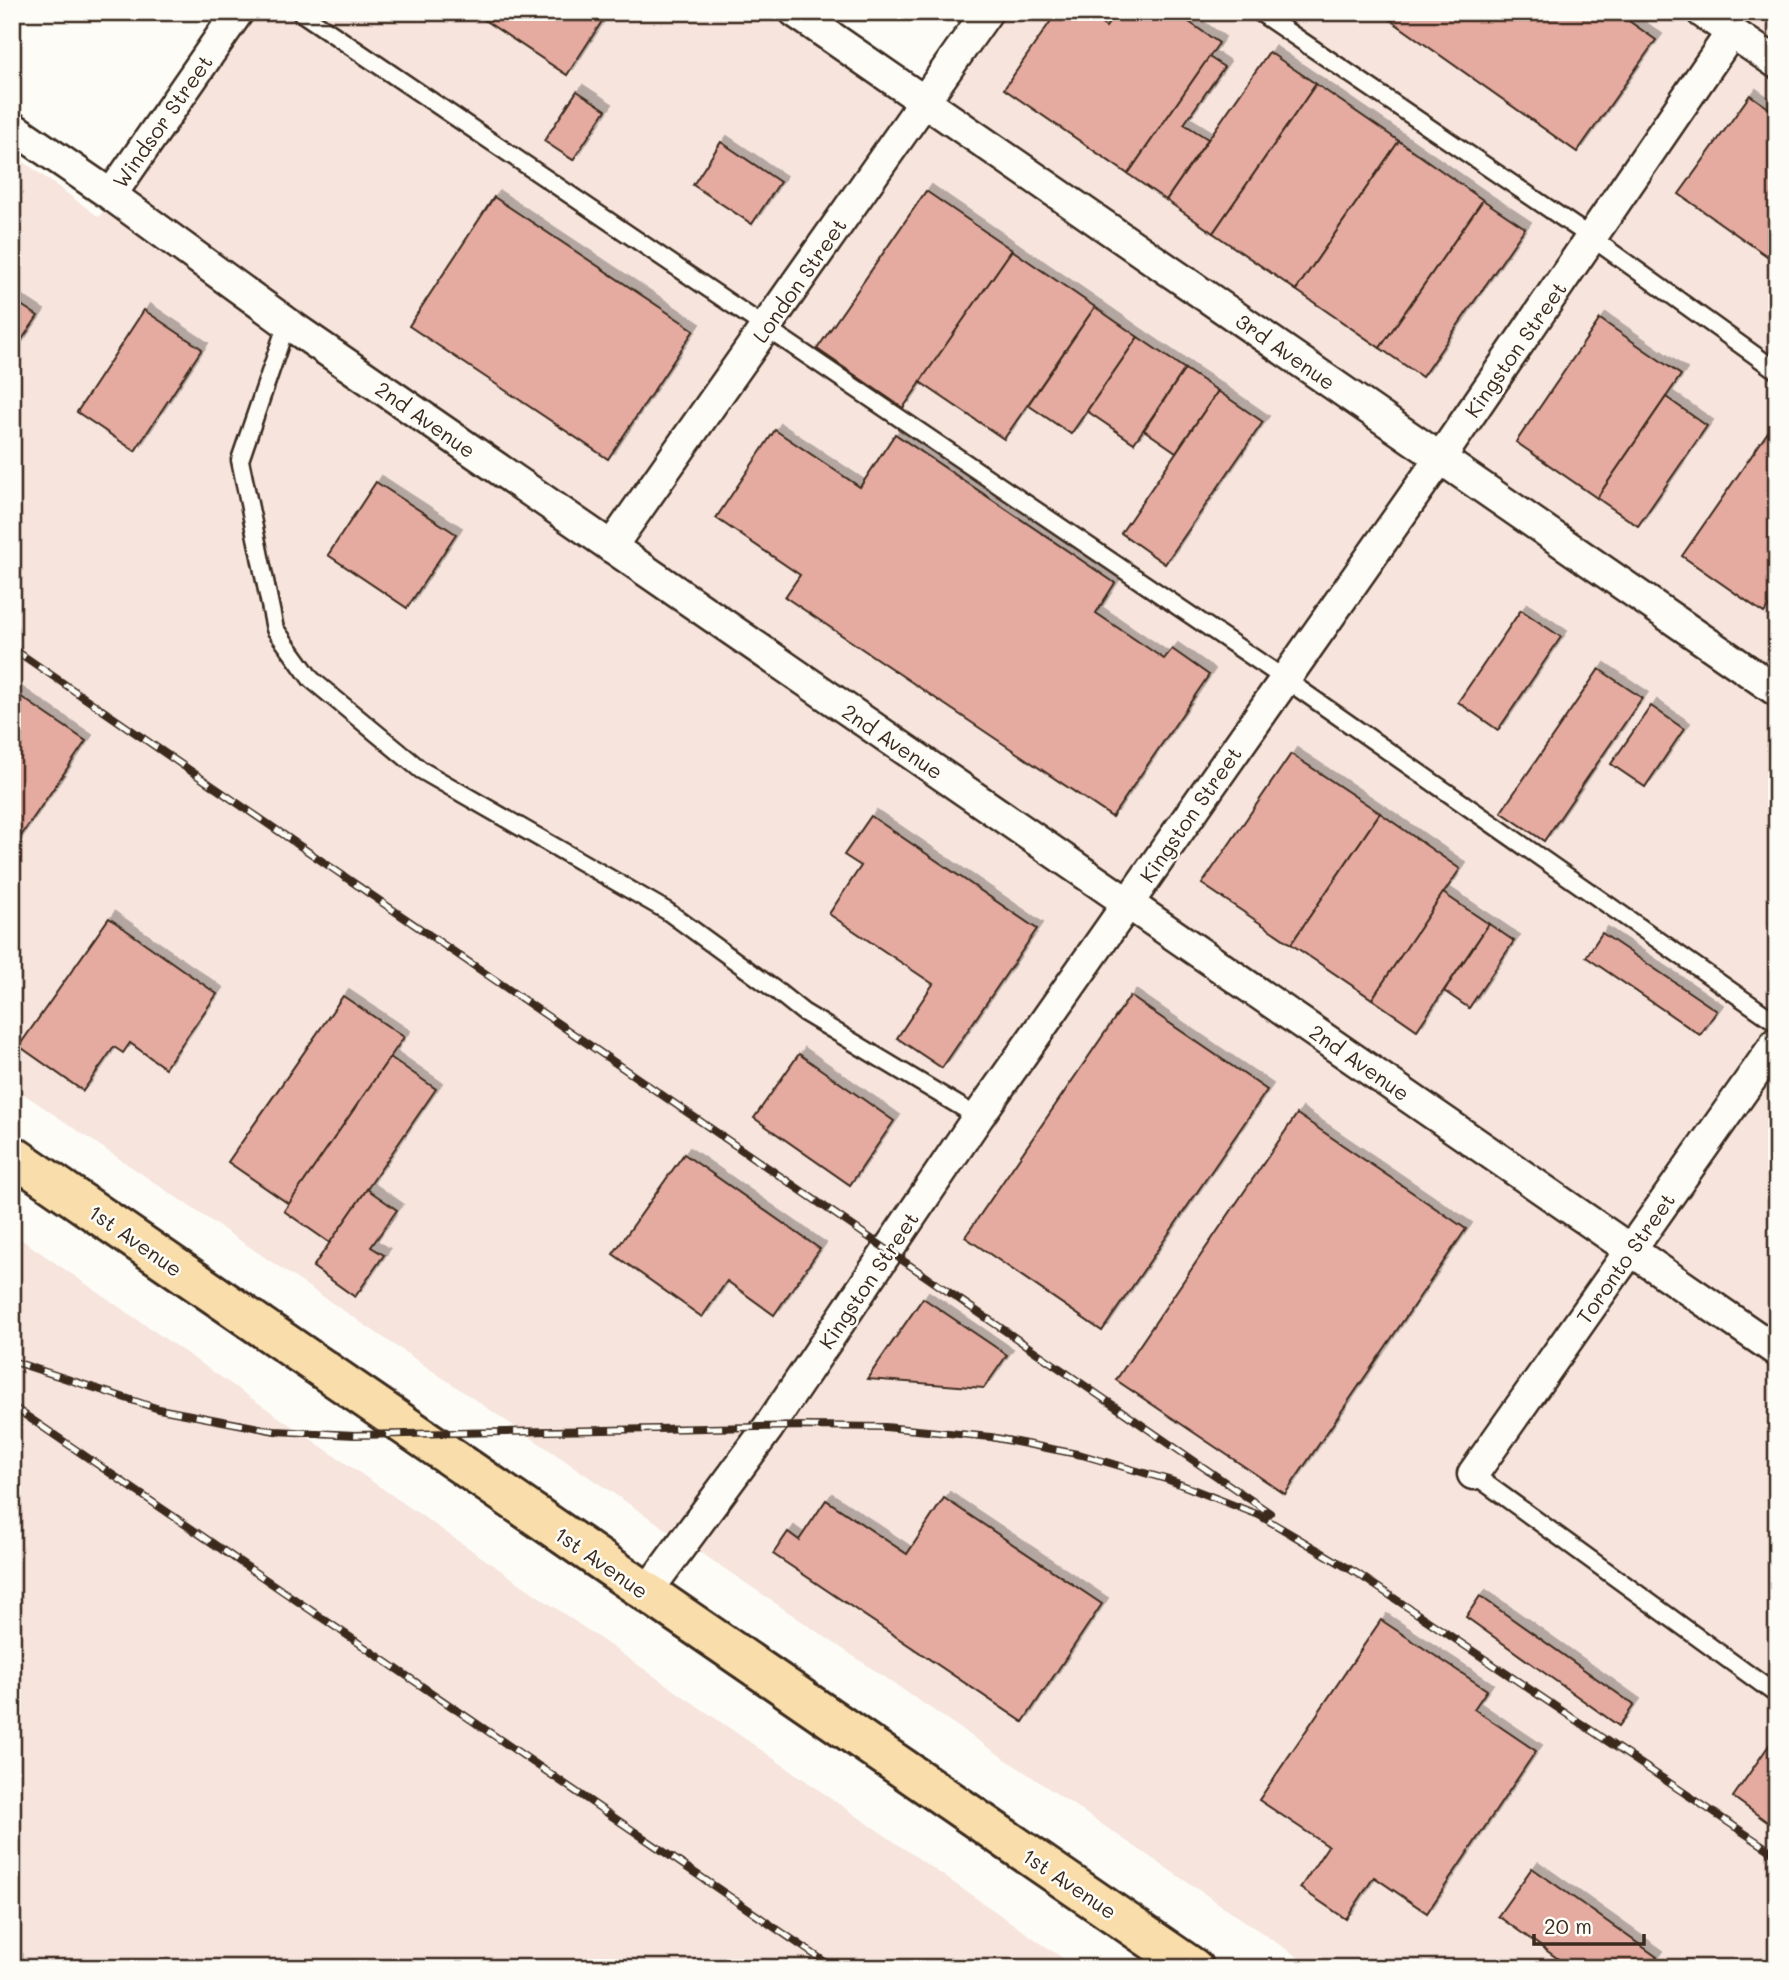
<svg xmlns="http://www.w3.org/2000/svg" width="1789" height="1980" font-family="Mali,sans-serif">
	<defs>
		<filter id="shadow"><feDropShadow dx="6" dy="-6" stdDeviation="0" flood-color="#0004"/></filter>
	</defs>
	<rect width="100%" height="100%" fill="#fdfcf7"/>
	<filter id="ink" filterUnits="userSpaceOnUse"><feTurbulence type="fractalNoise" baseFrequency=".0143" numOctaves="2"/><feDisplacementMap in="SourceGraphic" scale="14" xChannelSelector="R" yChannelSelector="G"/><feConvolveMatrix kernelMatrix="1 2 1 2 8 2 1 2 1" color-interpolation-filters="sRGB"/></filter>
	<g filter="url(#ink)">
		<g fill="#f6e4dd">
			<polygon points="235,12 775,12 905,103 966,12 1701,12 1729,31 1739,12 1777,12 1777,1968 1314,1968 12,1086 12,153 99,217"/>
			<polygon points="12,1233 1077,1968 12,1968"/>
		</g>
		<g fill="#e5aba0" stroke="#3b2a1e" stroke-width="2" filter="url(#shadow)">
			<polygon points="472,12 608,12 567,75"/>
			<polygon points="1057,12 1085,12 1106,27 1116,12 1129,18 1133,12 1185,12 1182,17 1219,43 1128,174 1004,89"/>
			<polygon points="1379,12 1616,12 1656,40 1577,152"/>
			<polygon points="1269,52 1316,84 1213,233 1166,200"/>
			<polygon points="1209,57 1224,67 1184,124 1208,139 1166,200 1128,174"/>
			<polygon points="1316,84 1399,141 1296,290 1213,233"/>
			<polygon points="577,91 606,110 573,160 544,141"/>
			<polygon points="1750,95 1777,114 1777,263 1679,194"/>
			<polygon points="1399,141 1483,200 1380,348 1296,290"/>
			<polygon points="721,142 780,182 752,224 693,185"/>
			<polygon points="926,191 1012,250 903,408 817,349"/>
			<polygon points="494,197 694,330 608,459 409,326"/>
			<polygon points="1483,200 1525,228 1422,377 1380,348"/>
			<polygon points="1012,250 1095,307 1004,439 920,382"/>
			<polygon points="12,299 38,316 12,354"/>
			<polygon points="1095,307 1138,337 1071,434 1028,405"/>
			<polygon points="144,310 202,349 135,451 77,412"/>
			<polygon points="1600,319 1681,375 1597,498 1516,442"/>
			<polygon points="1138,337 1185,369 1134,443 1087,411"/>
			<polygon points="1185,369 1218,391 1176,452 1144,430"/>
			<polygon points="1218,391 1263,422 1165,564 1121,533"/>
			<polygon points="1666,397 1707,426 1638,526 1597,498"/>
			<polygon points="775,430 860,487 895,434 1115,583 1096,613 1164,659 1172,649 1209,675 1112,817 785,597 800,575 716,518"/>
			<polygon points="1768,432 1777,438 1777,462 1772,469 1777,472 1777,595 1764,613 1682,556"/>
			<polygon points="376,482 456,534 407,608 328,555"/>
			<polygon points="1521,610 1561,637 1498,730 1458,702"/>
			<polygon points="1599,669 1642,698 1544,841 1501,812"/>
			<polygon points="14,692 86,741 12,849 12,695"/>
			<polygon points="1651,706 1684,729 1645,787 1611,764"/>
			<polygon points="1291,754 1380,813 1291,944 1202,884"/>
			<polygon points="1380,813 1460,869 1372,999 1291,944"/>
			<polygon points="871,816 1037,929 942,1068 897,1038 933,984 829,914 861,866 844,855"/>
			<polygon points="1443,893 1489,924 1417,1030 1372,999"/>
			<polygon points="109,918 217,994 165,1068 130,1043 123,1053 114,1047 83,1091 19,1046"/>
			<polygon points="1489,924 1514,941 1469,1008 1444,991"/>
			<polygon points="1602,933 1717,1011 1700,1035 1586,957"/>
			<polygon points="343,996 404,1037 289,1204 228,1162"/>
			<polygon points="1130,996 1267,1090 1102,1331 965,1237"/>
			<polygon points="799,1054 894,1121 850,1185 754,1118"/>
			<polygon points="390,1057 436,1089 330,1243 284,1211"/>
			<polygon points="1297,1114 1466,1229 1285,1494 1116,1380"/>
			<polygon points="684,1154 820,1249 774,1315 727,1281 702,1317 613,1254"/>
			<polygon points="367,1189 397,1210 371,1247 384,1255 355,1297 313,1267"/>
			<polygon points="923,1298 1007,1355 984,1388 867,1379"/>
			<polygon points="944,1498 1102,1604 1023,1722 773,1554 788,1532 799,1540 826,1500 907,1554"/>
			<polygon points="1480,1596 1634,1705 1619,1726 1466,1617"/>
			<polygon points="1381,1620 1487,1690 1474,1709 1536,1751 1427,1913 1374,1877 1346,1919 1300,1888 1328,1846 1259,1800"/>
			<polygon points="1776,1735 1777,1736 1777,1829 1733,1797"/>
			<polygon points="1532,1868 1657,1957 1649,1968 1571,1968 1498,1916"/>
		</g>
		<g fill="none" stroke-linecap="round" stroke-linejoin="round">
			<g stroke="#3b2a1e" stroke-width="21">
				<g id="service">
					<polyline points="300,12 1285,679 1777,1023"/>
					<polyline points="1259,12 1592,238 1777,371"/>
					<polyline points="287,323 240,460 275,629 311,679 421,770 667,911 778,992 803,1012 978,1117"/>
					<polyline points="1473,1474 1777,1695"/>
				</g>
			</g>
			<g stroke="#3b2a1e" stroke-width="35">
				<g id="minor">
					<polyline points="795,12 1777,691"/>
					<polyline points="1702,12 1777,63"/>
					<polyline points="12,127 111,195 287,323 1777,1351"/>
					<polyline points="111,195 238,12"/>
					<polyline points="611,547 987,12"/>
					<polyline points="1473,1474 1777,1042"/>
					<polyline points="646,1593 768,1428 978,1117 1441,457 1731,33"/>
				</g>
			</g>
			<g stroke="#3b2a1e" stroke-width="44">
				<polyline id="trunk" points="12,1155 1193,1968"/>
			</g>
			<use href="#service" stroke="#fdfcf7" stroke-width="16"/>
			<use href="#minor" stroke="#fdfcf7" stroke-width="30"/>
			<use href="#trunk" stroke="#f9deab" stroke-width="38"/>
			<g stroke="#3b2a1e" stroke-width="8">
				<g id="rail">
					<polyline points="12,648 1270,1513"/>
					<polyline points="12,1361 159,1409 275,1431 355,1435 808,1426 885,1427 991,1437 1082,1455 1169,1480 1259,1515 1358,1574 1777,1855"/>
					<polyline points="12,1406 834,1968"/>
				</g>
			</g>
			<use href="#rail" stroke="#fdfcf7" stroke-width="5" stroke-dasharray="16" stroke-linecap="butt"/>
		</g>
	</g>
	<g text-anchor="middle" dominant-baseline="central" stroke-width="5" stroke-linejoin="round" paint-order="stroke">
		<g font-size="21" fill="#3b2a1e" stroke="#fdfcf7">
			<text transform="translate(162 121) rotate(-55)">Windsor Street</text>
			<text transform="translate(799 280) rotate(-55)">London Street</text>
			<text transform="translate(1515 349) rotate(-55)">Kingston Street</text>
			<text transform="translate(1286 351) rotate(35)">3rd Avenue</text>
			<text transform="translate(426 419) rotate(35)">2nd Avenue</text>
			<text transform="translate(893 741) rotate(34)">2nd Avenue</text>
			<text transform="translate(1190 814) rotate(-55)">Kingston Street</text>
			<text transform="translate(1360 1062) rotate(35)">2nd Avenue</text>
			<text transform="translate(136 1240) rotate(35)">1st Avenue</text>
			<text transform="translate(1625 1258) rotate(-55)">Toronto Street</text>
			<text transform="translate(868 1280) rotate(-56)">Kingston Street</text>
			<text transform="translate(602 1562) rotate(35)">1st Avenue</text>
			<text transform="translate(1070 1883) rotate(34)">1st Avenue</text>
		</g>
	</g>
	<rect width="1789" height="1980" fill="none" stroke="#fdfcf7" stroke-width="42"/>
	<rect x="21" y="21" width="1747" height="1938" fill="none" stroke="#3b2a1e" stroke-width="2.5" filter="url(#ink)"/>
	<path d="M1534 1934v10h110v-10" fill="none" stroke="#3b2a1e" stroke-width="3.5"/>
	<text x="1544" y="1934" font-size="21" fill="#3b2a1e" stroke="#fdfcf7" stroke-width="5" paint-order="stroke">20 m</text>
</svg>
